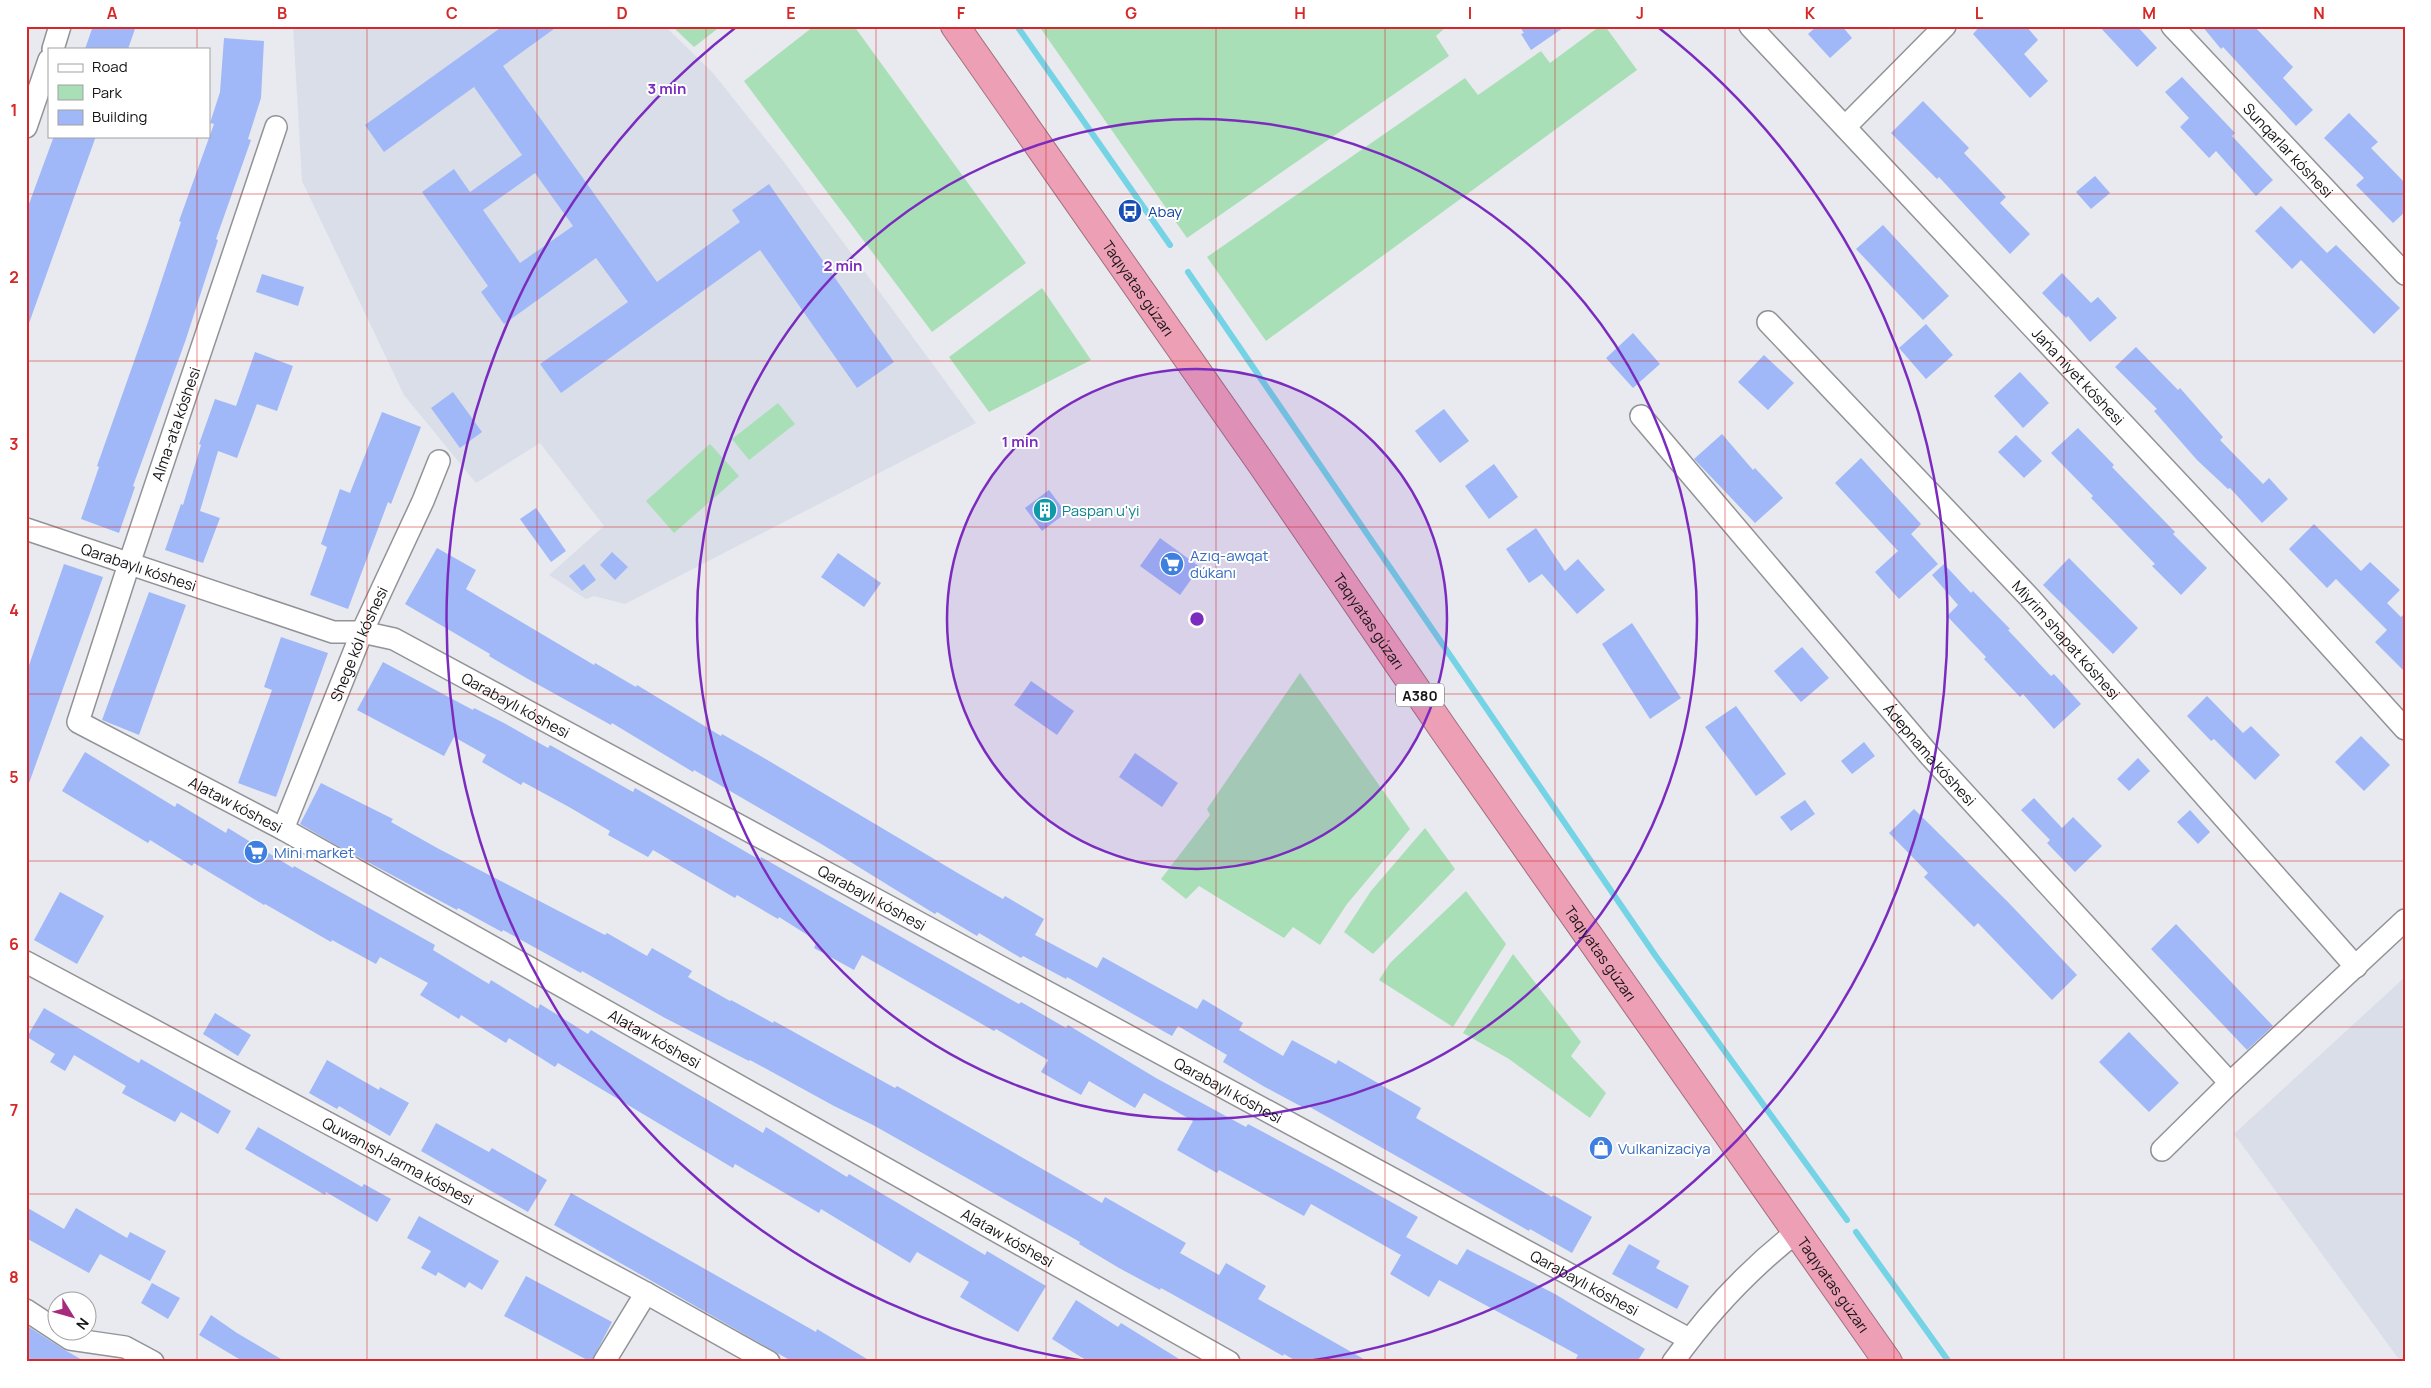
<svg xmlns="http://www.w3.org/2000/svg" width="2431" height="1388" font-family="Manrope,sans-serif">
	<rect width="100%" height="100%" fill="#e8eaef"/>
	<g fill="#d9dee9">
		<polygon points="293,26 665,26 713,73 784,162 976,423 625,604 594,596 586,599 549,575 604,526 540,443 476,483 404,395 302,181"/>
		<polygon points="2405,977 2405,1362 2401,1362 2234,1134"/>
	</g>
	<g fill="#a9dfb6">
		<polygon points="672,26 721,26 694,47"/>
		<polygon points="814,26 854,26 1026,263 932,332 744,81"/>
		<polygon points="1039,26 1447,26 1436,36 1449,56 1187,238"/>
		<polygon points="1600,26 1605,26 1637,70 1266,341 1207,257 1465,78 1478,95 1541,51 1550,63"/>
		<polygon points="1042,288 1091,360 989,412 949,357"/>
		<polygon points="778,403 795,424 749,460 732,439"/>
		<polygon points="710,444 739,476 674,533 646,501"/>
		<polygon points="1300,673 1410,829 1347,904 1320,945 1293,927 1284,938 1199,886 1186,899 1161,879 1210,815 1207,809"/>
		<polygon points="1425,828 1455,869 1373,954 1344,932 1371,891"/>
		<polygon points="1466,891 1506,944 1453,1027 1379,980 1390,963"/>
		<polygon points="1513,954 1581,1042 1571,1056 1606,1093 1590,1118 1509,1059 1463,1033"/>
	</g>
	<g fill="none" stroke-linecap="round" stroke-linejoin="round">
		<g stroke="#74d3e5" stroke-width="6">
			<polyline points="1017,26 1170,245"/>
			<polyline points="1188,272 1655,955 1847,1220"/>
			<polyline points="1856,1232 1949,1362"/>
		</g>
	</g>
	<g fill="#a0b8f7" fill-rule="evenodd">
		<polygon points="93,26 136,26 128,49 85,49"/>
		<path d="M 503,26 L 558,26 L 503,66 L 657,282 L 740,222 L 732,210 L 769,184 L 894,362 L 857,388 L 760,250 L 561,393 L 540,364 L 628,302 L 596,258 L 504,324 L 481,292 L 488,286 L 422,192 L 454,169 L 470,192 L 522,155 L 474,87 L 384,152 L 365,125 ZM 535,173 L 573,226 L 520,263 L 483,210 Z"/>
		<polygon points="1519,26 1566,26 1531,50 1521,34 1524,33"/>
		<polygon points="1817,26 1842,26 1852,38 1830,58 1808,34"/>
		<polygon points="1980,26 2026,26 2038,40 2024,54 2048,81 2030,98 1973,34"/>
		<polygon points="2099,26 2137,26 2157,48 2137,67"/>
		<polygon points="2202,26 2254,26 2293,67 2283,78 2313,110 2296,126 2223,47 2221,49"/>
		<polygon points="224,38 264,41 261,98 248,139 251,140 216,239 218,240 186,339 133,486 135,487 119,533 81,519 99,467 97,466 148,322 181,222 179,221 214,124 210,123 220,92"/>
		<polygon points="2182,77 2235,133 2232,136 2273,180 2256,196 2216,151 2209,158 2180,127 2189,118 2165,92"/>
		<polygon points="1923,101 1969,148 1964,153 2006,197 2000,203 2030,234 2010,254 1939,177 1937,179 1891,133"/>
		<polygon points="2349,113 2378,142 2371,148 2405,183 2405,212 2393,223 2356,185 2364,178 2324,138"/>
		<polygon points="54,136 96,136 28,326 26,325 26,212"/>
		<polygon points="2095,176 2110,193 2091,209 2076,192"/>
		<polygon points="2281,206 2327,253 2336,245 2400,308 2374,334 2301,260 2292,269 2255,231"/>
		<polygon points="1883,225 1949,296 1923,320 1856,249"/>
		<polygon points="2062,273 2091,303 2098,297 2117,318 2090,342 2068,316 2066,318 2042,293"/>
		<polygon points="262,274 304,287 298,306 256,292"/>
		<polygon points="1926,324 1953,355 1926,379 1899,348"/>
		<polygon points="1633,333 1660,364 1633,388 1606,358"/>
		<polygon points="2136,347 2178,390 2180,388 2223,437 2220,440 2263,484 2269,478 2288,499 2262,523 2230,488 2228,489 2197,460 2154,411 2157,409 2115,367"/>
		<polygon points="255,352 293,366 277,411 257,404 237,458 218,451 200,511 220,518 203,563 165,550 181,504 183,505 201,445 199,444 215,399 236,406"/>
		<polygon points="1764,355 1794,383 1768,410 1738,382"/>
		<polygon points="2020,372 2049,403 2023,428 1994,396"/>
		<polygon points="453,392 482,432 460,448 431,408"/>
		<polygon points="1444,409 1469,441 1440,463 1415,431"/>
		<polygon points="382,412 421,427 391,504 388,502 348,609 310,595 327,547 321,544 340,489 350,493"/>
		<polygon points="2078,428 2114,465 2112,467 2175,532 2173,534 2207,568 2181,595 2152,566 2155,564 2091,498 2093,496 2051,453"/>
		<polygon points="1722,434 1753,470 1755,468 1783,498 1755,523 1694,459"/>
		<polygon points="2016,435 2042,461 2024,478 1998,452"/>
		<polygon points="1861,458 1921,524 1911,534 1938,564 1899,599 1875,572 1898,551 1835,483"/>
		<polygon points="1494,464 1518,497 1489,519 1465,486"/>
		<polygon points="1049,490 1066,513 1042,531 1025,508"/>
		<polygon points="536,508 566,551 551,562 520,519"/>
		<polygon points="2314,524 2361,571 2370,562 2400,590 2387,603 2401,617 2405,613 2405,672 2375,642 2387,630 2336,579 2327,588 2289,549"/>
		<polygon points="1536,528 1565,571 1578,559 1605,590 1577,614 1542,574 1529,583 1506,549"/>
		<polygon points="1160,538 1200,567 1180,595 1140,566"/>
		<polygon points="437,548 476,570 466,589 594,665 595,663 636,687 637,685 721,736 722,734 764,758 961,875 1003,899 1005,896 1044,919 1035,935 1097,968 1103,957 1197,1009 1203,999 1243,1023 1239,1030 1283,1056 1292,1040 1336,1064 1338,1060 1421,1108 1416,1118 1552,1197 1553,1195 1592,1217 1572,1253 1530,1229 1529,1231 1308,1106 1306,1109 1263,1086 1223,1062 1227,1055 1178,1026 1172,1036 1067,977 1066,979 1023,956 1021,958 979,933 977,936 937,912 935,914 823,845 694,770 693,772 612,723 611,725 528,679 489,656 490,654 405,604"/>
		<polygon points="612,552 628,567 615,580 600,565"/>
		<polygon points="838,553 881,583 864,607 821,577"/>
		<polygon points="2069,558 2138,628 2113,654 2043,585"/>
		<polygon points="64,564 103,577 28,786 26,786 26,674"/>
		<polygon points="584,564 596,580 582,591 569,576"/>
		<polygon points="1944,564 1971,593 1973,591 2010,629 2008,630 2051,676 2054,674 2081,704 2054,729 2023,694 2020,697 1984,659 1986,657 1947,616 1958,605 1932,575"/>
		<polygon points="149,592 186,605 139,735 102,720"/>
		<polygon points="1632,623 1681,698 1650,719 1602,644"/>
		<polygon points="281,637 328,653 276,797 238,783 272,690 264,687"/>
		<polygon points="1802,647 1829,678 1801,702 1774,671"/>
		<polygon points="383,662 473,710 474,708 504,723 548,748 550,745 633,792 635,788 760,860 761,857 1019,1004 1021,1002 1066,1028 1068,1025 1156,1078 1246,1127 1248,1124 1334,1170 1418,1217 1406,1237 1457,1265 1467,1249 1555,1294 1645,1349 1637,1362 1574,1362 1578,1355 1439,1280 1429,1297 1390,1274 1401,1255 1311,1204 1304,1216 1219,1170 1217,1173 1177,1150 1193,1121 1144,1093 1135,1108 1089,1081 1081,1095 1041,1072 1048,1060 996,1029 994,1031 862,955 854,970 814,948 817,941 779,917 778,919 737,895 735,898 653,850 648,857 608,835 610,831 569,807 523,782 521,785 482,762 486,755 454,737 444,756 357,710"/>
		<polygon points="1031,681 1074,711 1057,735 1014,705"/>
		<polygon points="2207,696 2243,733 2251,726 2280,755 2255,780 2214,739 2211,741 2187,716"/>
		<polygon points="1736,706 1786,774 1756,796 1705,727"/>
		<polygon points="2361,736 2390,765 2364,791 2335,762"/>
		<polygon points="1864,742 1875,756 1852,774 1841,761"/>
		<polygon points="85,752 175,807 177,803 226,833 228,828 293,868 294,866 435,945 433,950 489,984 491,980 538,1009 540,1004 588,1034 591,1030 763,1133 766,1127 847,1177 849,1174 985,1255 987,1251 1046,1286 1018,1332 960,1297 969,1282 917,1252 910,1263 821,1209 819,1213 735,1164 733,1168 558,1063 555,1067 509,1038 506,1043 461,1015 459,1019 420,995 428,983 380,957 376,964 332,940 331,942 265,904 264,905 194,863 192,866 150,840 148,843 62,791"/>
		<polygon points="1135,753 1178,783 1162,807 1119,777"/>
		<polygon points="2138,758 2150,771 2129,791 2117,779"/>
		<polygon points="321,783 393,819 391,822 439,849 605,935 607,933 647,956 652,948 692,971 688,977 730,1001 731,1000 773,1023 774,1021 895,1088 897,1086 1102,1203 1105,1197 1186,1243 1180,1253 1219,1275 1226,1263 1266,1286 1258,1299 1369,1362 1298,1362 1284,1354 1283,1356 1161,1288 1160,1290 1119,1268 1079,1244 1080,1242 873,1125 834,1106 750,1060 749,1061 665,1018 582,971 581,973 503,930 502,932 458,908 457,910 336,845 300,824"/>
		<polygon points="2034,798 2062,828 2073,817 2102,846 2075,872 2047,843 2050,840 2021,810"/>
		<polygon points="1805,800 1815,814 1791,831 1780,817"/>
		<polygon points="1914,809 2008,902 2077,975 2052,1000 1978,923 1974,927 1924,877 1928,873 1889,833"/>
		<polygon points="2190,810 2210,832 2198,844 2177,822"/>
		<polygon points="60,892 104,916 77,964 34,940"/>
		<polygon points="2176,924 2273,1026 2247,1050 2151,949"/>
		<polygon points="44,1008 139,1063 141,1059 231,1111 218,1134 181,1112 175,1122 122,1093 126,1086 74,1055 65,1071 50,1062 55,1054 27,1037"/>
		<polygon points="215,1013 251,1035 238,1056 203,1034"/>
		<polygon points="2129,1032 2179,1083 2149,1112 2099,1062"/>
		<polygon points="327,1060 379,1090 380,1087 409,1103 390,1136 339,1106 337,1109 309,1093"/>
		<polygon points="436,1123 489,1152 492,1148 547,1180 528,1212 421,1151"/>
		<polygon points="258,1127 362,1187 364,1184 391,1199 377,1222 326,1192 325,1195 245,1149"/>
		<polygon points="571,1193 816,1332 817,1329 872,1362 793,1362 554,1225"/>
		<polygon points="26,1207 64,1229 76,1208 127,1238 130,1232 166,1251 150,1281 100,1254 89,1273 26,1238"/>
		<polygon points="419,1216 499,1261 482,1290 469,1282 465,1288 438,1272 436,1276 421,1268 431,1251 407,1238"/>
		<polygon points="1629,1244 1660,1261 1656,1268 1689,1286 1677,1309 1612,1274"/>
		<polygon points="526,1276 612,1322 591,1362 504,1316"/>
		<polygon points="152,1283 180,1298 168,1319 141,1303"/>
		<polygon points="1076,1300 1118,1327 1121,1323 1184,1362 1089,1362 1052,1339"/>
		<polygon points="211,1315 237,1333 286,1362 244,1362 199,1335"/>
		<polygon points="29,1327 63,1349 86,1362 26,1362 26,1332"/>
	</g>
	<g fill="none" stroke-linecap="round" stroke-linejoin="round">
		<g stroke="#919397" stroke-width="24">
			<g id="minor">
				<path id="s1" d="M 1750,26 L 2279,590 L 2405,729"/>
				<path id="s2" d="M 2172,26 L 2405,274"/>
				<polyline points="53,49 60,26"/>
				<polyline points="26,127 49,60"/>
				<path id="s3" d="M 276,127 L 129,564 L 78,722 L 283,829 L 1229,1362"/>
				<polyline points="1845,127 1945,26"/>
				<path id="s4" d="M 1768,322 L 2029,597 L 2356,967"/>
				<path id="s5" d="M 1641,416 L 1931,757 L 2230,1083"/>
				<path id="s6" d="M 26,529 L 333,632 L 362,632 L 394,639 L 1689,1339"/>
				<path id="s7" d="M 283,829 L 362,632 L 423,501 L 439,461"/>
				<path id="s8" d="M 26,962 L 646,1293 L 769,1362"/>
				<polyline points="2162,1150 2230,1083 2405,920"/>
				<polyline points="26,1310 70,1339 125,1347 153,1362"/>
				<polyline points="604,1362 646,1293"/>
				<path d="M 1673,1362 C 1708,1313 1750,1268 1798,1231"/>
			</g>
		</g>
		<g stroke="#a16f7e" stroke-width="30">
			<g id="highway">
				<path id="s9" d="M 955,26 L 1261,463 L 1444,730 L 1888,1362"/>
			</g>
		</g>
		<use href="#minor" stroke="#fff" stroke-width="21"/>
		<use href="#highway" stroke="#ec9fb5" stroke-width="28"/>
	</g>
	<path fill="none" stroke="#d62828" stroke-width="1" stroke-opacity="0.55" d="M 197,26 L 197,49M 367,26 L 367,1362M 537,26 L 537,1362M 706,26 L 706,1362M 876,26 L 876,1362M 1046,26 L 1046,1362M 1216,26 L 1216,1362M 1385,26 L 1385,1362M 1555,26 L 1555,1362M 1725,26 L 1725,1362M 1894,26 L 1894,1362M 2064,26 L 2064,1362M 2234,26 L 2234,1362M 197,136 L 197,1362M 26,194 L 2405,194M 26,361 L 2405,361M 26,527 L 2405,527M 26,694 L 2405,694M 26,861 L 2405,861M 26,1027 L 2405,1027M 26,1194 L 2405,1194"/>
	<circle cx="1197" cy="619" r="250" fill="#7b2cbf" fill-opacity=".12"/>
	<g fill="none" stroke="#7b2cbf" stroke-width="2.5">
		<circle cx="1197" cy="619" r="250"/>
		<circle cx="1197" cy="619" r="500"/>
		<path d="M1093 1362A750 750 0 0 1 735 28M1659 28A750 750 0 0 1 1301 1362"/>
	</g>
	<defs>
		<g id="bus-disc" transform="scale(1.25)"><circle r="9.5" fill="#1a4fb4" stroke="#fff"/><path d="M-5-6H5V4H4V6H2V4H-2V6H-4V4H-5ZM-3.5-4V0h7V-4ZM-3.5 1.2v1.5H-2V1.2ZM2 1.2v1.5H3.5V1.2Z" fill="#fff"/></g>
		<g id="building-disc" transform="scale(1.25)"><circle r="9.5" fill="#0f9aa8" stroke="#fff"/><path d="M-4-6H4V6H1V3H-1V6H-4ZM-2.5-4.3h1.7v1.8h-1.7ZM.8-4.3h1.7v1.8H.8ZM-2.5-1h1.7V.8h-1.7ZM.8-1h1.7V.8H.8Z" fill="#fff"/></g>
		<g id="supermarket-disc" transform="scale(1.25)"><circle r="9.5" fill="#3f7fe0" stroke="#fff"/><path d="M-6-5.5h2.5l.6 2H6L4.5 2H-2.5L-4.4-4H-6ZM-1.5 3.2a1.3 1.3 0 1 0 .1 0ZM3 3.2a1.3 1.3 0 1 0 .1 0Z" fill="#fff"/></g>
		<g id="shop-disc" transform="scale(1.25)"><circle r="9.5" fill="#3f7fe0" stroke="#fff"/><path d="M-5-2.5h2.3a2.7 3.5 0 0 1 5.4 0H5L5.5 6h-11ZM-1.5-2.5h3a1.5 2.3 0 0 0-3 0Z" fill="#fff"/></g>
	</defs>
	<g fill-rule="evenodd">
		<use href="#bus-disc" x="1130" y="211"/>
		<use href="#building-disc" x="1045" y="510"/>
		<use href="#supermarket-disc" x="1172" y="564"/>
		<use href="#supermarket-disc" x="256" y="852"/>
		<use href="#shop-disc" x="1601" y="1148"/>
	</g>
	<g text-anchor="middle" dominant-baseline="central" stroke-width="4" stroke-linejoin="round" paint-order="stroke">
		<rect fill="#fff" stroke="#5b5b5d" stroke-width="1" x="1396" y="683.5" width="48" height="23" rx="4"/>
		<g font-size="14" font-weight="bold" fill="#151517">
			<text x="1420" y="695">A380</text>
		</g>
		<g font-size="15" fill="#151517" stroke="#fff">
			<text stroke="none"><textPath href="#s2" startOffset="170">Sunqarlar kóshesi</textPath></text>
			<text stroke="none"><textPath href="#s9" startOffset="320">Taqıyatas gúzarı</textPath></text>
			<text stroke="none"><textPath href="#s1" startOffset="480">Jańa niyet kóshesi</textPath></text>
			<text transform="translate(176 424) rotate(-71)">Alma-ata kóshesi</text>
			<text stroke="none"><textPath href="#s6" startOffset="119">Qarabaylı kóshesi</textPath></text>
			<text stroke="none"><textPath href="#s9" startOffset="725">Taqıyatas gúzarı</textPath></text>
			<text stroke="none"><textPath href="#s4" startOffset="436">Miyrim shapat kóshesi</textPath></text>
			<text stroke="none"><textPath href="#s7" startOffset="200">Shege kól kóshesi</textPath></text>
			<text stroke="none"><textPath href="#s6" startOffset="524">Qarabaylı kóshesi</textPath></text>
			<text stroke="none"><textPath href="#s5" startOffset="445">Ádepnama kóshesi</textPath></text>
			<text stroke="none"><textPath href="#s3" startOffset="805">Alataw kóshesi</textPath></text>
			<text stroke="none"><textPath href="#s6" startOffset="929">Qarabaylı kóshesi</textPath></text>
			<text stroke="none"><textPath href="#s9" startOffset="1130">Taqıyatas gúzarı</textPath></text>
			<text stroke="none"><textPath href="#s3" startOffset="1285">Alataw kóshesi</textPath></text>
			<text stroke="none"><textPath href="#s6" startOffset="1334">Qarabaylı kóshesi</textPath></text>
			<text stroke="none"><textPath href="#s8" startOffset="422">Quwanısh Jarma kóshesi</textPath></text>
			<text stroke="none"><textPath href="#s3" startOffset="1690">Alataw kóshesi</textPath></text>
			<text stroke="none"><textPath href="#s6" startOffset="1739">Qarabaylı kóshesi</textPath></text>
			<text stroke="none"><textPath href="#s9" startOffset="1535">Taqıyatas gúzarı</textPath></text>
		</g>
		<g font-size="15" fill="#164399" stroke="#fff" text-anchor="start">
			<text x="1148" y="211">Abay</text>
		</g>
		<g font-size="15" fill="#0d838f" stroke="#fff" text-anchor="start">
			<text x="1062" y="510">Paspan u'yi</text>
		</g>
		<g font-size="15" fill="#366cbe" stroke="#fff" text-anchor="start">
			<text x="1190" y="555">Azıq-awqat<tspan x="1190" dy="17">dúkanı</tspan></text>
			<text x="274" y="852">Mini market</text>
			<text x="1618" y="1148">Vulkanizaciya</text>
		</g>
	</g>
	<circle cx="1197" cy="619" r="8" fill="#7b2cbf" stroke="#fff" stroke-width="2.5"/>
	<g font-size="15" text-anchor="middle" font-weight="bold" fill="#7b2cbf" stroke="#fff" stroke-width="4" stroke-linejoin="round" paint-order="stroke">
		<text x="667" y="94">3 min</text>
		<text x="843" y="271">2 min</text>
		<text x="1020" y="447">1 min</text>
	</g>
	<rect width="2431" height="1388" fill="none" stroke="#ffffff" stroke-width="55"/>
	<rect x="48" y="48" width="162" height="90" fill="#ffffff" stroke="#a1a1a2"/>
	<rect x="58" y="64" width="25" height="8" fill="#ffffff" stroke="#a1a1a2"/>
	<text x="92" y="72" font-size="15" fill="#151517">Road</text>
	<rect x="58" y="85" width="25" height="15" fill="#a9dfb6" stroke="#a1a1a2"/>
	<text x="92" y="98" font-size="15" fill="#151517">Park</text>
	<rect x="58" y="110" width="25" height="15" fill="#a0b8f7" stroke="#a1a1a2"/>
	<text x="92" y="122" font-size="15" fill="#151517">Building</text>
	<g transform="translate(72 1316) rotate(127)"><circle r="24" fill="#ffffff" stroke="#a1a1a2"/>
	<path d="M0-4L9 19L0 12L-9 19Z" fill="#a62a7d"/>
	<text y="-8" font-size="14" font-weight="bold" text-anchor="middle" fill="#151517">N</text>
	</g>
	<rect x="28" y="28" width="2376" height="1332" fill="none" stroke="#d62828" stroke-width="2"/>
	<g font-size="16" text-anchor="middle" font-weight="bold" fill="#d62828">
		<text x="112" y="19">A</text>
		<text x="282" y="19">B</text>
		<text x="452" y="19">C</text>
		<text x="622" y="19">D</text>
		<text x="791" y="19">E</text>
		<text x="961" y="19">F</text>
		<text x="1131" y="19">G</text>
		<text x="1300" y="19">H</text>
		<text x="1470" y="19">I</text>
		<text x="1640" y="19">J</text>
		<text x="1810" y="19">K</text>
		<text x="1979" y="19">L</text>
		<text x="2149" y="19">M</text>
		<text x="2319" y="19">N</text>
		<text x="14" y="116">1</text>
		<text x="14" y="283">2</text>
		<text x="14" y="450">3</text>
		<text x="14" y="616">4</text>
		<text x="14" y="783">5</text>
		<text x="14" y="950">6</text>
		<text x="14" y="1116">7</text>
		<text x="14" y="1283">8</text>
	</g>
</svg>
